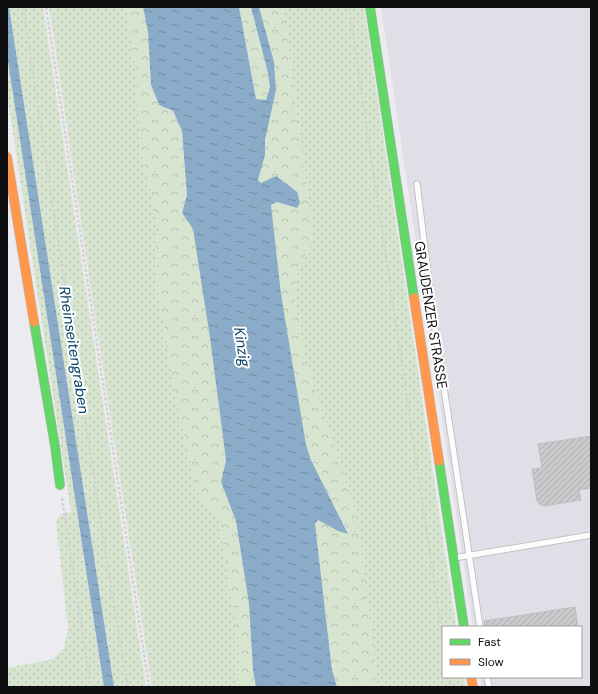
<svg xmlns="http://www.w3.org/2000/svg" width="598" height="694" font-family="'DM Sans',sans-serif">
	<defs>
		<pattern id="green-dots" width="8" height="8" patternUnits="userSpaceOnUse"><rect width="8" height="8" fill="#d7e5d0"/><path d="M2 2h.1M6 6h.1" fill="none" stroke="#b7c3b2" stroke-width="1.8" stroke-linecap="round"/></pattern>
		<pattern id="forest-crowns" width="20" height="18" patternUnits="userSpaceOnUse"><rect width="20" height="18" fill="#d7e5d0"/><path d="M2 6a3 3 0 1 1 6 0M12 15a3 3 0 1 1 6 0" fill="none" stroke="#b7c3b2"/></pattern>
		<pattern id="water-ripples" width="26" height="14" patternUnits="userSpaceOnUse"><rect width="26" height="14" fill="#8bacc8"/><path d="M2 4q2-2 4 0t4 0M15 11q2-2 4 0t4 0" fill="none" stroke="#708aa1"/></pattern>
		<pattern id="building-hatch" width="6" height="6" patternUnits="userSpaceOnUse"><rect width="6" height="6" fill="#cac9cc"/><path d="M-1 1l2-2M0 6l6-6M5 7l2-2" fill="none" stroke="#acabae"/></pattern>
	</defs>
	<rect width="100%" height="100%" fill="#ecebef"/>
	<polygon fill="#e1dee8" points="381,7 591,7 591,687 482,687 480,677 581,677 581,627 473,627"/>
	<g fill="url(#green-dots)">
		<polygon points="9,7 43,7 146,687 114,687"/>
		<polygon points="49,7 126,7 137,82 140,147 156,214 156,248 158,291 174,389 196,489 211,511 217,512 218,515 240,649 237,687 152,687 96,323"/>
		<polygon points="283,7 364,7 456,627 443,627 443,677 464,677 465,687 378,687 357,518 345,478 304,356 294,295 299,269 311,243 310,213"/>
		<polygon points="7,55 104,687 7,687 7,668 53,659 64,648 68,629 56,520 62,514 71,512 7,94"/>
	</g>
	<g fill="url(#forest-crowns)">
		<polygon points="126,7 143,7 148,32 151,85 158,105 173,111 182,131 187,195 182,213 193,229 210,338 226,460 221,482 236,521 249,604 253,670 256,687 237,687 240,649 218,515 217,512 211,511 205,505 196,489 174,389 158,291 156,248 156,214 140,147 137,82"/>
		<polygon points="239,7 251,7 268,73 270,87 266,100 256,99"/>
		<polygon points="259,7 283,7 310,213 311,243 299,269 294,295 304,356 345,478 357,518 378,687 337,687 332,670 315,524 318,520 338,531 348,533 311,460 306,445 281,294 271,205 277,202 297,208 258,180 265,155 265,140 276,90 274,62"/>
	</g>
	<g fill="url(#water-ripples)">
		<polygon points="7,7 9,7 114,687 104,687 7,55"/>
		<polygon points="143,7 239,7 256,99 266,100 270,87 268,73 251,7 259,7 274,62 276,90 265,140 265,155 258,180 261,183 276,176 297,192 300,203 297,208 277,202 271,205 281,294 306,445 311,460 348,534 338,531 318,520 315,524 332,670 337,687 256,687 253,670 249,604 236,521 221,482 226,460 210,338 193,229 182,213 187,195 182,131 173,111 159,105 151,85 148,32"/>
	</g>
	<g fill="url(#building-hatch)" stroke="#bebdc0">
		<polygon points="591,436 591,488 579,490 581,500 544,506 539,504 537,501 532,469 542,468 538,444"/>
		<polygon points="575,607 578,627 485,627 484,621"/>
	</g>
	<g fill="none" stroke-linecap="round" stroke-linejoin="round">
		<g stroke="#b7b6b9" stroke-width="7">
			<g id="lane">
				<polyline points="417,184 434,322 480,627"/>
				<polyline points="454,558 591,535"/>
				<polyline points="487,677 489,687"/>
			</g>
		</g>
		<g stroke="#b7b6b9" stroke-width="10">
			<g id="fast">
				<polyline points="370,7 414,298"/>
				<polyline points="34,322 55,446 60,485"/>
				<polyline points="439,461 464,627"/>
			</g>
		</g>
		<g stroke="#b7b6b9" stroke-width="10">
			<g id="slow">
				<polyline points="7,157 34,322"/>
				<polyline points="414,298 439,461"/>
				<polyline points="471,677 473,687"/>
			</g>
		</g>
		<g stroke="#d2d2d3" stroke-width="2.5" stroke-dasharray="3 2" stroke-linecap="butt">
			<polyline points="23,7 106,557 128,687"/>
			<polyline points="46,7 149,687"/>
			<polyline points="349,7 443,642"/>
			<polyline points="62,498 91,687"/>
			<polyline points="448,677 450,687"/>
		</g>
		<use href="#lane" stroke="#fcfcfd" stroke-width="5.5"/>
		<use href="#fast" stroke="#63d668" stroke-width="9"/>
		<use href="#slow" stroke="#ff974d" stroke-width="9"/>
	</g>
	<g text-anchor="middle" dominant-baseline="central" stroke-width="4" stroke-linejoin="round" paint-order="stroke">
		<g font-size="14" fill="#0e0e10" stroke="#fff">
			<text transform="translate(431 315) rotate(81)">GRAUDENZER STRASSE</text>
		</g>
		<g font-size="15" font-style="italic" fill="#0a446b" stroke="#fff">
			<text transform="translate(242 347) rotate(81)">Kinzig</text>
			<text transform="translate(74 350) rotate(81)">Rheinseitengraben</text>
		</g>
	</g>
	<rect width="598" height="694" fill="none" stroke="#0e0e10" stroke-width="16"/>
	<rect x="442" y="626" width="140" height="52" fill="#ffffff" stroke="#9f9f9f"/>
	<rect x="450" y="639" width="20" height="6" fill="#63d668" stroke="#9f9f9f"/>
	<text x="478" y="646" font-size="12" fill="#0e0e10">Fast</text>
	<rect x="450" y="659" width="20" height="6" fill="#ff974d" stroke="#9f9f9f"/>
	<text x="478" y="666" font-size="12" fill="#0e0e10">Slow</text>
</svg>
